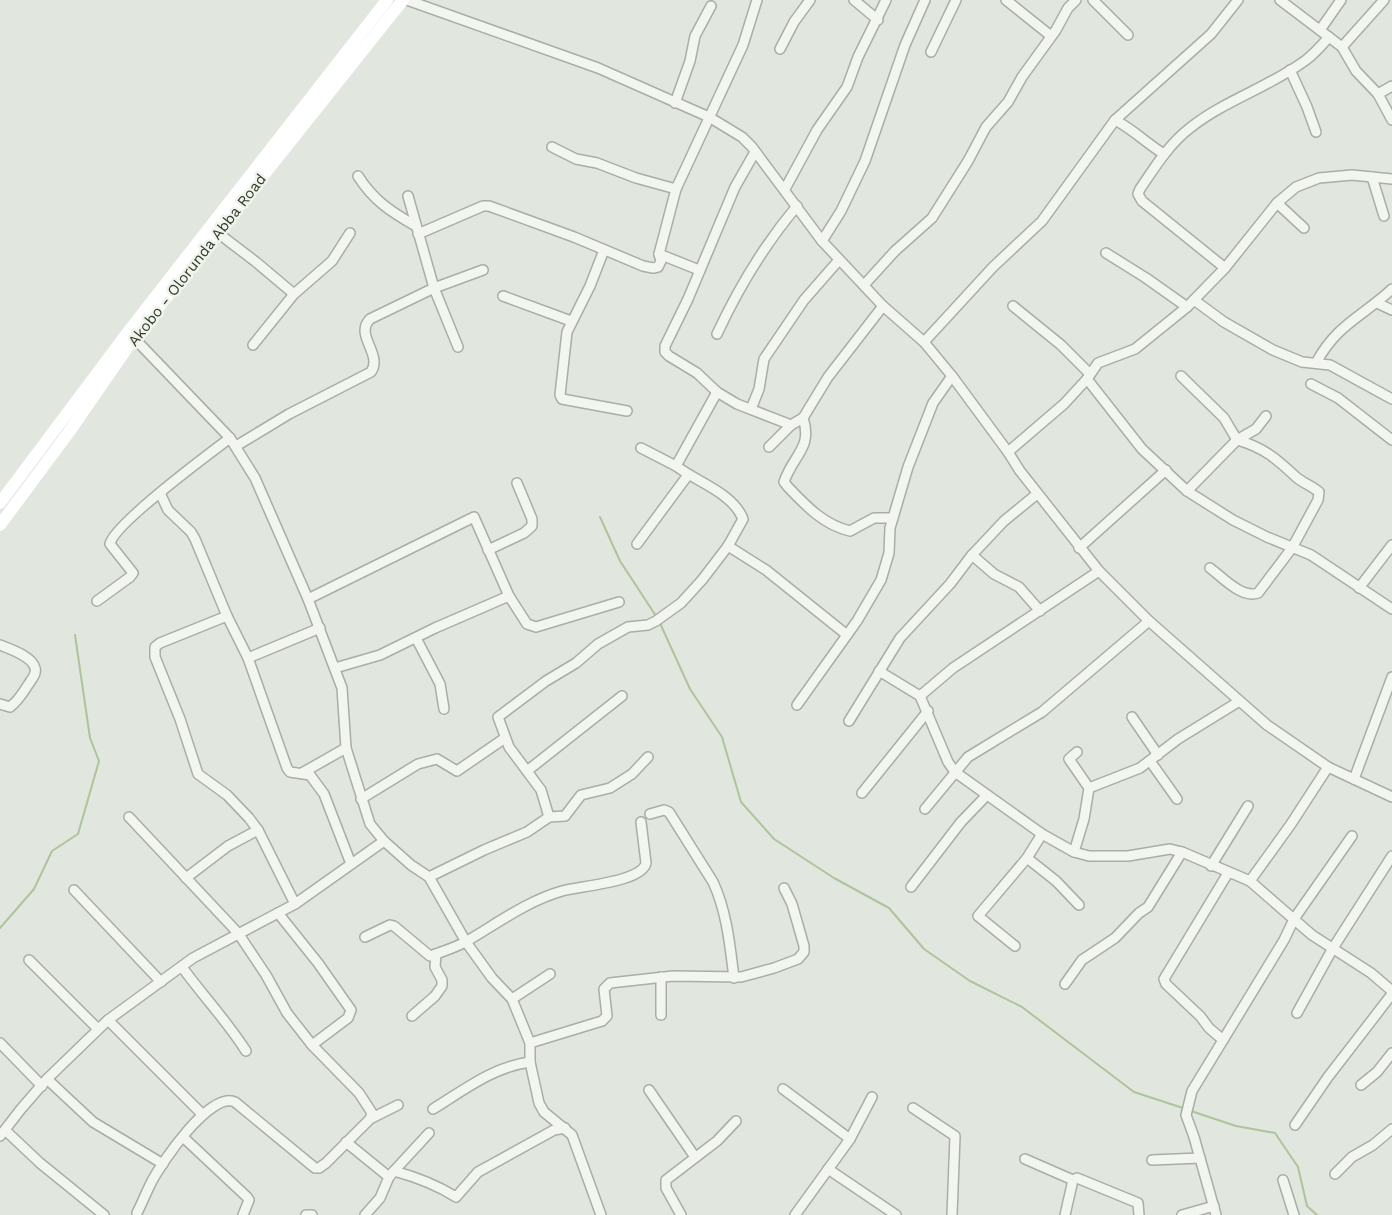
<svg xmlns="http://www.w3.org/2000/svg" width="1392" height="1215" font-family="'Work Sans',sans-serif">
	<rect width="100%" height="100%" fill="#e1e6de"/>
	<g fill="none" stroke-linecap="round" stroke-linejoin="round">
		<g stroke="#afc39c" stroke-width="2">
			<polyline points="600,517 620,561 656,616"/>
			<polyline points="659,621 690,689 722,737 741,802 774,839 834,878 889,908 924,949 970,981 1022,1007 1134,1092 1186,1109"/>
			<polyline points="0,928 34,889 52,851 78,834 99,761 90,738 75,635"/>
			<polyline points="1191,1111 1236,1126 1275,1133 1298,1167 1307,1206 1317,1215"/>
		</g>
		<g stroke="#a8afa4" stroke-width="12">
			<g id="minor">
				<polyline points="407,0 598,68 709,117 742,137 752,147 822,241 883,306 924,342 952,376 1008,452 1020,471 1099,571 1149,621 1267,725 1328,767 1392,797"/>
				<polyline points="854,0 878,20"/>
				<polyline points="1006,0 1051,36"/>
				<polyline points="1093,0 1128,35"/>
				<polyline points="1280,0 1342,47 1356,71 1378,94 1392,120"/>
				<polyline points="1320,30 1341,0"/>
				<polyline points="1342,47 1384,0"/>
				<polyline points="780,49 794,22 810,0"/>
				<polyline points="931,52 956,0"/>
				<polyline points="1290,70 1307,107 1316,132"/>
				<polyline points="1378,94 1392,86"/>
				<polyline points="675,103 690,61 695,36 711,6"/>
				<path d="M 1115,120 C 1134,130 1146,143 1164,154"/>
				<polyline points="552,147 576,159 597,163 636,178 676,189"/>
				<path d="M 358,176 C 373,200 391,212 416,226"/>
				<polyline points="1372,177 1384,216"/>
				<polyline points="785,189 817,130 847,87 858,57 886,0"/>
				<polyline points="408,196 434,288 458,347"/>
				<polyline points="1277,203 1304,228"/>
				<polyline points="218,233 256,262 294,294"/>
				<polyline points="418,234 483,206 489,206 574,237 643,266 653,268 658,267 661,261 659,254 676,189 743,45 757,0"/>
				<polyline points="822,241 841,211 865,161 905,45 925,0"/>
				<polyline points="604,250 590,286 567,332 560,395 562,399 627,411"/>
				<polyline points="1106,253 1146,278 1187,307"/>
				<polyline points="659,254 699,270"/>
				<path d="M 1225,268 L 1142,201 L 1138,194 L 1140,189 C 1155,167 1169,144 1190,128 C 1225,100 1270,87 1306,60 C 1314,54 1322,45 1329,37"/>
				<polyline points="864,285 895,251 932,218 968,161 986,127 1008,102 1022,77 1056,30 1068,8 1076,0"/>
				<polyline points="503,296 571,321"/>
				<polyline points="1194,300 1224,322 1273,350 1302,362 1330,365 1392,399"/>
				<polyline points="1377,303 1392,310"/>
				<polyline points="1013,306 1061,345 1090,374"/>
				<path d="M 717,334 C 738,289 765,244 797,206"/>
				<polyline points="134,338 230,438 255,478 308,599 342,688 346,748 370,824 384,841 411,865 429,877 466,942 492,978 512,999 530,1043 530,1062 539,1103 544,1112 572,1135 601,1215"/>
				<polyline points="924,342 993,267 1042,221 1115,120 1211,34 1238,0"/>
				<polyline points="253,345 294,294 332,261 350,233"/>
				<path d="M 1316,363 C 1337,324 1362,317 1392,289"/>
				<path d="M 1181,376 L 1224,418 L 1237,440 C 1263,447 1277,459 1296,477 C 1303,483 1312,486 1319,492 L 1318,500 L 1292,548 L 1258,593 C 1242,599 1222,577 1210,568"/>
				<polyline points="1087,379 1142,449 1187,491 1233,520 1267,537 1311,555 1392,609"/>
				<polyline points="1311,384 1338,398 1392,440"/>
				<polyline points="717,392 697,373 669,356 665,352 665,346 688,299 735,187 755,152"/>
				<polyline points="751,409 759,389 764,359 804,300 839,260"/>
				<path d="M 803,418 C 813,448 793,455 784,482 L 788,487 C 806,506 824,525 850,531 L 874,518 L 893,518"/>
				<path d="M 236,446 L 289,414 L 371,372 C 383,354 354,335 370,319 L 434,288 L 483,270"/>
				<polyline points="769,447 791,425 803,418 828,377 883,306"/>
				<polyline points="641,448 676,466"/>
				<polyline points="1008,452 1064,404 1087,379 1098,363 1135,349 1187,307 1225,268 1277,203 1296,187 1319,178 1352,175 1392,179"/>
				<polyline points="1187,491 1237,440 1256,429 1266,416"/>
				<polyline points="160,493 168,510 191,532 195,539 227,616 248,658 287,768 290,772 310,775 324,794 351,864"/>
				<polyline points="637,544 688,475"/>
				<polyline points="728,546 766,570 847,635"/>
				<polyline points="1079,548 1166,470"/>
				<polyline points="488,550 524,533 532,526 532,519 517,483"/>
				<polyline points="972,555 994,574 1019,587 1040,611"/>
				<polyline points="1359,588 1392,545"/>
				<polyline points="308,599 474,517 509,596 527,624 536,627 619,602"/>
				<path d="M 97,601 L 130,577 L 133,573 L 110,544 C 113,525 210,453 230,438"/>
				<polyline points="227,616 160,643 155,647 155,657 180,719 198,774 227,795 249,818 258,830 295,904"/>
				<polyline points="416,638 440,684 444,709"/>
				<path d="M 0,645 C 10,649 32,656 35,668 C 37,674 31,680 28,685 C 23,693 17,702 10,707 L 0,704"/>
				<polyline points="248,658 320,628"/>
				<polyline points="335,668 380,655 435,628 509,596"/>
				<polyline points="879,671 920,696 948,762 955,772 1042,834 1074,852 1089,856 1128,856 1170,849 1182,852 1250,881 1312,935 1371,973 1392,991"/>
				<polyline points="920,696 953,668 1099,571"/>
				<polyline points="797,705 857,621 881,580 889,553 890,528 908,467 933,403 952,376"/>
				<polyline points="1132,717 1158,755"/>
				<polyline points="849,721 900,638 950,584 972,555 1004,521 1037,494"/>
				<polyline points="1150,761 1177,799"/>
				<polyline points="527,771 622,696"/>
				<polyline points="302,773 346,748"/>
				<polyline points="1354,779 1392,677"/>
				<polyline points="1089,788 1140,768 1178,739 1238,702"/>
				<polyline points="862,793 928,711"/>
				<polyline points="361,799 418,764 437,759 457,771 505,738"/>
				<polyline points="925,809 968,757 1042,712 1149,621"/>
				<path d="M 650,814 L 664,810 L 669,812 L 713,882 C 727,912 730,946 734,978"/>
				<path d="M 129,817 L 238,933 L 266,975 L 287,1013 L 312,1045 L 359,1093 L 372,1113 L 370,1119 L 326,1163 L 319,1168 L 315,1168 L 235,1102 C 210,1091 161,1163 151,1183 C 146,1193 142,1203 137,1213"/>
				<path d="M 549,817 L 541,790 L 509,747 L 498,717 L 546,681 L 576,663 L 598,644 L 628,627 L 648,625 L 656,621 L 681,603 L 702,580 L 728,546 L 743,519 C 733,493 697,482 676,466 L 717,392 L 737,404 L 791,425"/>
				<polyline points="1074,852 1084,819 1089,788 1069,759 1077,752"/>
				<polyline points="1027,858 1056,881 1079,905"/>
				<polyline points="1211,866 1248,806"/>
				<polyline points="429,877 484,850 527,832 549,817 565,816 581,795 610,788 632,774 648,757"/>
				<polyline points="186,878 228,846 258,830"/>
				<polyline points="1250,881 1291,824 1328,767"/>
				<polyline points="911,887 961,822 987,795"/>
				<polyline points="74,890 161,982"/>
				<polyline points="278,913 318,963 351,1010 348,1018 312,1045"/>
				<path d="M 365,937 L 390,925 L 394,926 L 430,956 L 433,955 C 444,951 457,947 467,941 C 498,923 527,901 562,891 C 580,886 642,882 646,863 L 641,822"/>
				<polyline points="1015,946 978,916 1027,858 1042,834"/>
				<polyline points="29,960 98,1029"/>
				<path d="M 182,967 C 203,996 227,1021 246,1051"/>
				<polyline points="1065,984 1082,960 1115,938 1139,913 1148,907 1182,852"/>
				<polyline points="512,999 550,974"/>
				<polyline points="1297,1013 1333,948 1392,856"/>
				<polyline points="661,1015 661,977"/>
				<polyline points="412,1016 435,996 442,986 442,980 435,967 436,954"/>
				<polyline points="108,1020 202,1114"/>
				<polyline points="1223,1040 1209,1028 1200,1016 1166,984 1164,979 1228,873"/>
				<polyline points="0,1043 42,1086"/>
				<polyline points="530,1043 602,1021 607,1016 604,989 610,983 673,976 741,977 774,968 798,959 804,952 804,946 792,904 784,888"/>
				<polyline points="47,1079 93,1122 163,1164"/>
				<polyline points="1361,1085 1377,1072 1392,1053"/>
				<polyline points="783,1089 850,1139"/>
				<polyline points="649,1090 695,1157"/>
				<polyline points="913,1108 955,1136 952,1215"/>
				<path d="M 433,1109 C 464,1090 493,1067 530,1062"/>
				<polyline points="370,1119 398,1105"/>
				<polyline points="1295,1125 1328,1077 1392,994"/>
				<polyline points="5,1130 40,1163 104,1215"/>
				<polyline points="0,1136 21,1109 47,1079 108,1020 193,958 295,904 384,841"/>
				<polyline points="183,1137 247,1197 249,1200 243,1215"/>
				<path d="M 346,1142 L 389,1177 L 394,1171 C 416,1177 437,1185 456,1197 L 478,1172 L 545,1135 L 554,1130 L 565,1128"/>
				<polyline points="1025,1159 1073,1180"/>
				<polyline points="1152,1160 1200,1158"/>
				<polyline points="828,1169 896,1215"/>
				<polyline points="394,1171 429,1133"/>
				<polyline points="1335,1174 1352,1157 1373,1145 1392,1129"/>
				<polyline points="1283,1180 1294,1215"/>
				<polyline points="306,1215 312,1215"/>
				<polyline points="365,1215 380,1198 389,1177"/>
				<polyline points="681,1215 666,1188 666,1180 717,1141 736,1121"/>
				<polyline points="795,1215 850,1139 872,1097"/>
				<polyline points="1065,1215 1073,1180 1077,1178 1138,1203 1139,1215"/>
				<polyline points="1182,1215 1214,1206"/>
				<polyline points="1216,1215 1194,1137 1186,1115 1192,1091 1284,940 1294,919 1352,836"/>
			</g>
		</g>
		<use href="#minor" stroke="#f2f5f0" stroke-width="9"/>
		<g stroke="#fff" stroke-width="12">
			<polyline points="0,503 128,332 387,0"/>
			<polyline points="0,525 69,432 134,338 403,0"/>
		</g>
	</g>
	<g text-anchor="middle" dominant-baseline="central" stroke-width="5" stroke-linejoin="round" paint-order="stroke">
		<g font-size="15" fill="#303b29" stroke="#f0f4ed">
			<text transform="translate(197 260) rotate(-52)">Akobo - Olorunda Abba Road</text>
		</g>
	</g>
</svg>
